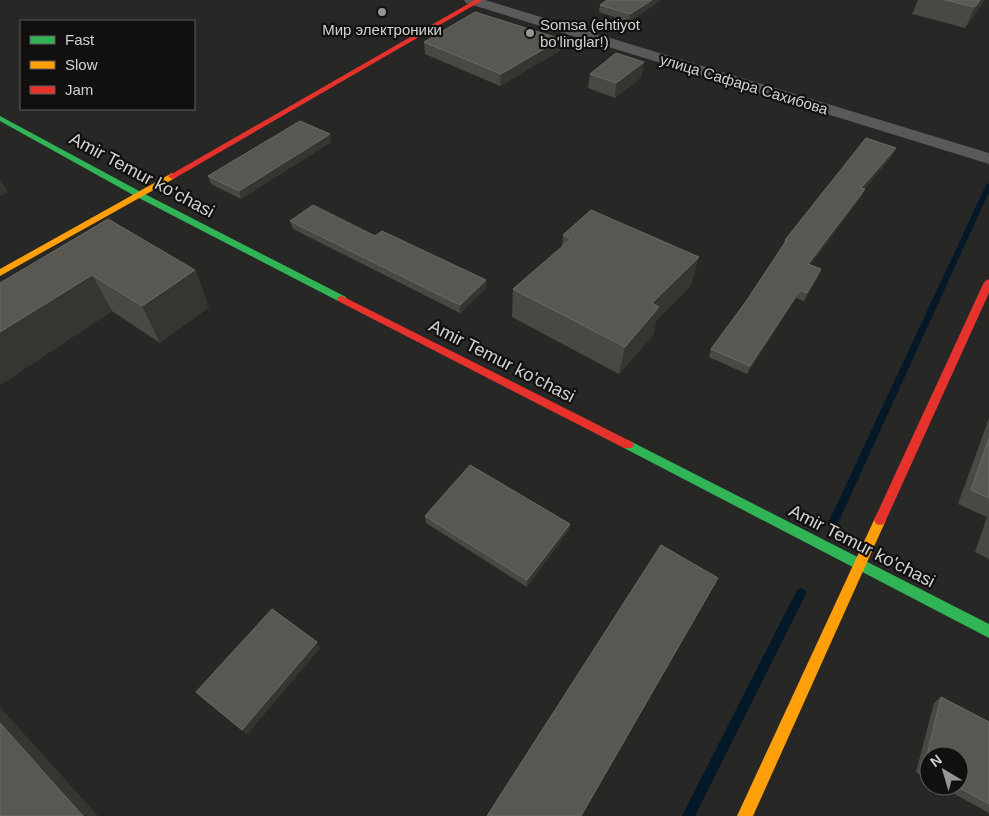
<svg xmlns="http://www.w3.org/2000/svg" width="989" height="816" font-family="Arial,sans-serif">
	<rect width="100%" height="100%" fill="#272726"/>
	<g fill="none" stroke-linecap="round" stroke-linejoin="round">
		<g fill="#041827" fill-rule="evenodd">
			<polygon points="989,183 989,192 839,521 837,524 834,525 831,524 829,521 986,185"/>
			<polygon points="801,588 805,590 806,593 805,596 695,816 682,816 797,590"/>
		</g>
		<polygon fill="#59595a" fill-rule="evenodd" points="464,0 485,0 989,153 989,164 466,3"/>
		<g fill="#30b455" fill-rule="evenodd">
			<polygon points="0,116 141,192 346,297 347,299 346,301 338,301 135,196 0,121"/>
			<polygon points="628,440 989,624 989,638 624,448 622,445 624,442"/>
		</g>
		<g fill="#ff9f0a" fill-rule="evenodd">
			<polygon points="172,173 176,176 175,178 0,276 0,269"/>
			<polygon points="880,515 884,516 886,520 753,816 737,816 874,520 876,516"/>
		</g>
		<g fill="#e5322d" fill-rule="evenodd">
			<polygon points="475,0 483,0 175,178 172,179 168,176"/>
			<polygon points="989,279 989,293 886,520 884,524 880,525 876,524 874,520 984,282"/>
			<polygon points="342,296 632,442 634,445 632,448 624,448 338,301 337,299 338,297"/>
		</g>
	</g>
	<g fill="#494843">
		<polygon points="607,0 661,0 629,22 599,12 600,5"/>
		<polygon points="918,0 985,0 965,28 912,14"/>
		<polygon points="561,39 561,50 500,86 425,54 424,42"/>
		<polygon points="644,62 641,77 615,98 588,88 590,74"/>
		<polygon points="330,134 331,142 241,199 211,184 208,176"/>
		<polygon points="892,156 864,189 865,189 861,197 810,265 818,277 804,301 796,298 747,374 709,357 711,349 747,300 782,248 785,240"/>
		<polygon points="108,219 195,270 209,307 160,343 112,311 0,385"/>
		<polygon points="290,221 375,236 486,288 460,313 293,229"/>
		<polygon points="563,235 691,285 656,321 653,335 619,374 512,317 513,289 562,247"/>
		<polygon points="989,418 989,559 975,552 987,517 958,504"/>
		<polygon points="425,516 570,524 568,531 527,587 426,523"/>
		<polygon points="320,648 247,734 201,697 196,692"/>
		<polygon points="941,697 989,722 989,813 940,786 959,786 929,756 929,780 916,772 934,703"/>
	</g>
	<g fill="#353531">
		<polygon points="652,0 661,0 629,22 630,14"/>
		<polygon points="980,0 985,0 965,28 975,7"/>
		<polygon points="561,39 561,50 500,86 501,74"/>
		<polygon points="644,62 641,77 615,98 616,83"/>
		<polygon points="330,134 331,142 241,199 239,191"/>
		<polygon points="896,148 892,156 858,196 861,188"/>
		<polygon points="0,179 8,192 0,196"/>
		<polygon points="865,189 861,197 805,272 808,264"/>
		<polygon points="699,257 691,285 656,321 653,335 619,374 625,347 652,303"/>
		<polygon points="821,269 818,277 804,301 807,293"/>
		<polygon points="195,270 209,307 160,343 142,306"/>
		<polygon points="92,275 112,311 0,385 0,332"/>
		<polygon points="486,280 486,288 460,313 460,305"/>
		<polygon points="800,290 796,298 747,374 750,366"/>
		<polygon points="570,524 568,531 527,587 527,580"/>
		<polygon points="317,642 320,648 247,734 242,730"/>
		<polygon points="0,707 98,816 83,816 0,723"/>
	</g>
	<g fill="#585752" stroke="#6b6a65">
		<polygon points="607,0 652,0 630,14 600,5"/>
		<polygon points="945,0 980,0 975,7"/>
		<polygon points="475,12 561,39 501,74 424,42"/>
		<polygon points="616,53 644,62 616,83 590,74"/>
		<polygon points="300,121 330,134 239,191 208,176"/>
		<polygon points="866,138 896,148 861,188 865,189 808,264 821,269 807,293 800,290 750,366 711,349 747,300 786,241 785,240"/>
		<polygon points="313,205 375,236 382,231 486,280 460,305 290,221"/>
		<polygon points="591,210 699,257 652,303 659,307 625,347 513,289 571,239 563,235"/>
		<polygon points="108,219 195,270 142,306 92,275 0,332 0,283"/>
		<polygon points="989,438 989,498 971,490"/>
		<polygon points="470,465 570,524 527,580 425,516"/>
		<polygon points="661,545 718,578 581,816 487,816"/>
		<polygon points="272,609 317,642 242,730 196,692"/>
		<polygon points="941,697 989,722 989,804 956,786 959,786 959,756 929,756 929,771 924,768"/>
		<polygon points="0,723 83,816 0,816"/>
	</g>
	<g fill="#969694" stroke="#11100f" stroke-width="2">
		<circle cx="382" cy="12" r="5"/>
		<circle cx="530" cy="33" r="5"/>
	</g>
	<g text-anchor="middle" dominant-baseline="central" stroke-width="4.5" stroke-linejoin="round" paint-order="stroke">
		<g font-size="15" fill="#d1d1cf" stroke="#11100f" text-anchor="start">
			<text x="540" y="24">Somsa (ehtiyot<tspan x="540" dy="17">bo'linglar!)</tspan></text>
			<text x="382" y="29" text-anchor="middle">Мир электроники</text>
		</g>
		<g font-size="15" fill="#d1d1cf" stroke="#11100f">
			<text transform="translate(744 84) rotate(17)">улица Сафара Сахибова</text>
		</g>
		<g font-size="18" fill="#d1d1cf" stroke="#11100f">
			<text transform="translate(142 175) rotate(28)">Amir Temur ko'chasi</text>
			<text transform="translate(502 361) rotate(27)">Amir Temur ko'chasi</text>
			<text transform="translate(862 546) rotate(27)">Amir Temur ko'chasi</text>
		</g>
	</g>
	<rect x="20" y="20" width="175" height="90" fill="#11100f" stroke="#5e5d5c"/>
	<rect x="30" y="36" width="25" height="8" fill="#30b455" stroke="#5e5d5c"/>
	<text x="65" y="45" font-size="15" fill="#d1d1cf">Fast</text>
	<rect x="30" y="61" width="25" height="8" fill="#ff9f0a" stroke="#5e5d5c"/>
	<text x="65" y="70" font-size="15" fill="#d1d1cf">Slow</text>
	<rect x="30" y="86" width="25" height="8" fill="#e5322d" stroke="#5e5d5c"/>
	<text x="65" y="95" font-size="15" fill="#d1d1cf">Jam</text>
	<g transform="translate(944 771) rotate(322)"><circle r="24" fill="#11100f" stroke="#5e5d5c"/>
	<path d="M0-4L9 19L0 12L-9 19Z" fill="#969694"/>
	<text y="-8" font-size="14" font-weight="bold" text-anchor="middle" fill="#d1d1cf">N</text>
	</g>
</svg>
